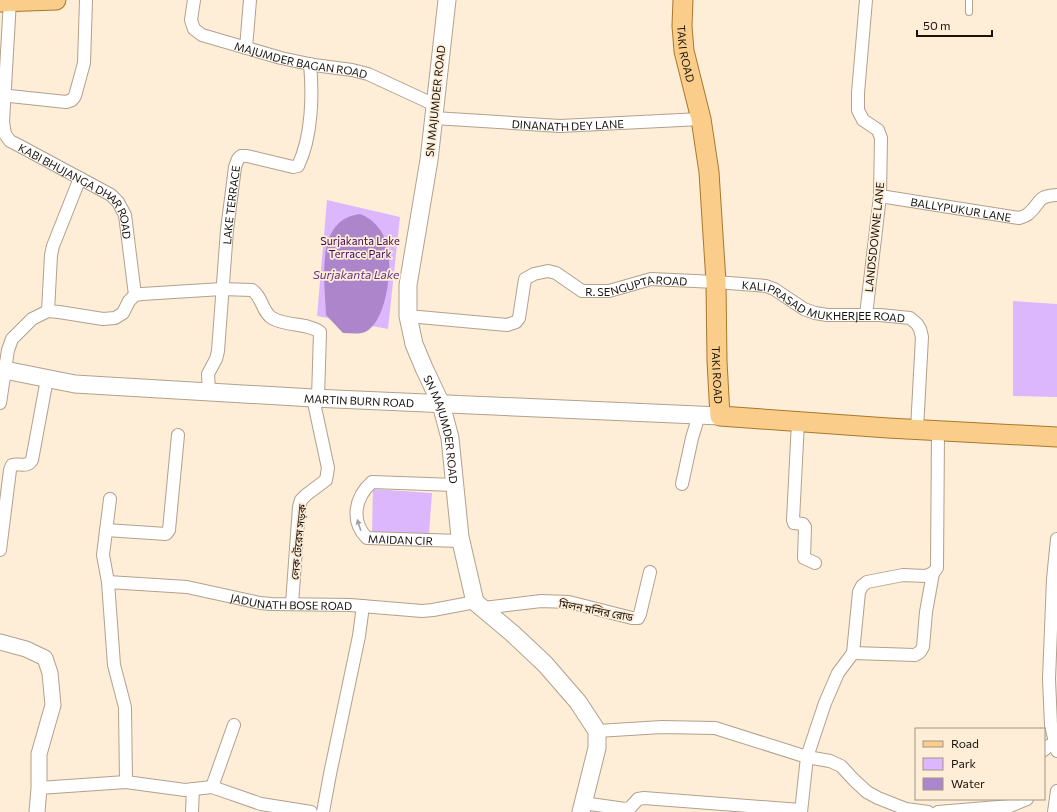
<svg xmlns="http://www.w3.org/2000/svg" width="1057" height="812" font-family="Commissioner,'Noto Sans Bengali',sans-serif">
	<rect width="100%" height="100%" fill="#feedd7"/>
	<g fill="#ddb7fd">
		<polygon points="327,200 400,217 388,329 317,316"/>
		<polygon points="1013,301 1057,304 1057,397 1013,396"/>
		<polygon points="373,489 432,493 429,534 372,532"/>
	</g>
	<path fill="#ac85cb" d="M 360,214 C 374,219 383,231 387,245 C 393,266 387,319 367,331 C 360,335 352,333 343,333 L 326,315 C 325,282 314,219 360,214 Z"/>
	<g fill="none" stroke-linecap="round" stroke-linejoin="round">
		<g stroke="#b1a18d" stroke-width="8">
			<polyline id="service" points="969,0 969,12"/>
		</g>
		<g stroke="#b1a18d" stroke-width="14">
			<g id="minor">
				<path id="s1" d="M 10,0 L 3,122 L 5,134 L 10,141 L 18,145 L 111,195 L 118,202 L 125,215 L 135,295"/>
				<path id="s2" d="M 194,0 L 191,20 L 194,29 L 202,35 L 281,58 L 314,65 L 352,70 L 368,74 L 435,105"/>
				<polyline points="866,0 858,93 858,110 863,120 878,130 881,138 880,196 866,315"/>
				<polyline points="246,48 250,0"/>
				<polyline points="0,95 66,102 72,100 75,96 84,63 86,0"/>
				<path id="s3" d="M 434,118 L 560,126 L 701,119"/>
				<path id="s4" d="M 880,196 L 1019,218 C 1022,217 1026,216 1028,214 C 1042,203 1035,196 1057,195"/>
				<polyline points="48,311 51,255 53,246 80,178"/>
				<path id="s5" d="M 408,316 L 507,325 L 516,322 L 519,318 L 525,279 L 534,274 L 548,271 L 556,273 L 582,291 L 609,291 L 651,279 L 716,282 L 766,286 L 774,289 L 804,309 L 815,313 L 827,315 L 880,315 L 910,318 L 917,324 L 920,329 L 922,337 L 917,429"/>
				<path id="s6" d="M 209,392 L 208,374 L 216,359 L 218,351 L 227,230 L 235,167 L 238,159 L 241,156 L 247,156 L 293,167 L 298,166 C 312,137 313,95 310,64"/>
				<path d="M 0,403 L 8,350 L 12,339 L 32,319 L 48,311 L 59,312 L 103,319 L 115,318 L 123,313 L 129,301 L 135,295 L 142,294 L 222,289 L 252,290 C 262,296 262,312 272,318 C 287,327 306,322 320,332 L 318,398"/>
				<polyline points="798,422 793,520 794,523 803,524 805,527 804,558 815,563"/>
				<polyline points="682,484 692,438 699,415"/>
				<path id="s7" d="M 455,485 L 372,482 C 355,497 350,521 367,538 L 460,541"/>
				<polyline points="110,499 103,555 108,582 114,665 125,707 126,782"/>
				<polyline points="106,530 166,534 169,530 178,435"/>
				<polyline points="1057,539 1053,579 1049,679 1051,725 1057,751"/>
				<path d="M 0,550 L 10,470 L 12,465 C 20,463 27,468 32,460 L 47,379"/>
				<path id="s8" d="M 108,582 L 187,587 L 260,603 L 271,604 L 350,605 L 422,611 L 433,610 L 475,602"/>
				<polyline points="292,604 299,507 301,500 306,495 326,480 328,468 313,398"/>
				<polyline points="484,608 541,601 569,602 632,618 638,618 640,614 650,572"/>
				<polyline points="853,653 915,655 920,652 923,647 926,612 933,573"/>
				<polyline points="597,731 662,727 715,728 807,757 801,812"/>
				<polyline points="1044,750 1048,746 1056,743"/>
				<polyline points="212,787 234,725"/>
				<polyline points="39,788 126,782 185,790 212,787 261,804 311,812"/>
				<polyline points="583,803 625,809 630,808 638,799 644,798 801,810"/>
				<polyline points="192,812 193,789"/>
				<polyline points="323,812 330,774 359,636 363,606"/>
				<polyline points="928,812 906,809 878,798 867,792 854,780 841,766 830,761 807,757 825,703 838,673 853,653 859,592 862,586 867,582 903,575 926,576 933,573 937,568 938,431"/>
				<polyline points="938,812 1010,806 1027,799"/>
				<polyline points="1054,812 1057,791"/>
			</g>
		</g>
		<g stroke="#b1a18d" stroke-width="17">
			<polyline id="tertiary" points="0,642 26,649 45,658 50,673 53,705 39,754 39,788 37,812"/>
		</g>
		<g stroke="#b1a18d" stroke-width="19">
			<g id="secondary">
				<path id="s9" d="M 447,0 L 429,160 L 408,285 L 408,316 L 414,344 L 424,368 L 441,404 L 450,438 L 460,537 L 475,602 L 512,633 L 545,664 L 578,702 L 597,731 L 597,748 L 581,812"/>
				<path id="s10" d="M 0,369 L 75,384 L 313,398 L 720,416"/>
			</g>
		</g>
		<g stroke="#a9772b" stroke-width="21">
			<g id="primary">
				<path id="s11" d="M 683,0 L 682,26 L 684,51 L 701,119 L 709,172 L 716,282 L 717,361 L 720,416 L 888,428 L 1057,437"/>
				<polyline points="0,2 56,0"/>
			</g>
		</g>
		<use href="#service" stroke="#fff" stroke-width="6"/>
		<use href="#minor" stroke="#fff" stroke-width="12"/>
		<use href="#tertiary" stroke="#fff" stroke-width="15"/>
		<use href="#secondary" stroke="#fff" stroke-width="17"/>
		<use href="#primary" stroke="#face8a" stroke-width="19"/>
	</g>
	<defs><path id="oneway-solid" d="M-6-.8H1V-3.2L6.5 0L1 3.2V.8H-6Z"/></defs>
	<use fill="#a3a09d" href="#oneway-solid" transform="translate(359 525) rotate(-108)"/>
	<g text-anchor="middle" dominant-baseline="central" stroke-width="3.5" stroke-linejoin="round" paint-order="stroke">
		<g font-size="11" fill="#18120b" stroke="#feedd7">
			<text stroke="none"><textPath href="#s11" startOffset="54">TAKI ROAD</textPath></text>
			<text stroke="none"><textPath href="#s2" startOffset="142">MAJUMDER BAGAN ROAD</textPath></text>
			<text transform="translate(435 101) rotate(-84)">SN MAJUMDER ROAD</text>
			<text stroke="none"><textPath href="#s3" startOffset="134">DINANATH DEY LANE</textPath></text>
			<text stroke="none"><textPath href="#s1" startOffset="230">KABI BHUJANGA DHAR ROAD</textPath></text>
			<text stroke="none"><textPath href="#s6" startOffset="190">LAKE TERRACE</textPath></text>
			<text stroke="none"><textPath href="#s4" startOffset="82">BALLYPUKUR LANE</textPath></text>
			<text transform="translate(874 237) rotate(-84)">LANDSDOWNE LANE</text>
			<text stroke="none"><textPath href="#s5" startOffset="273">R. SENGUPTA ROAD</textPath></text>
			<text stroke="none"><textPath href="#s5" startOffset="465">KALI PRASAD MUKHERJEE ROAD</textPath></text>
			<text stroke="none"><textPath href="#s11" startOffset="378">TAKI ROAD</textPath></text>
			<text stroke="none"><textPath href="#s10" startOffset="361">MARTIN BURN ROAD</textPath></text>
			<text stroke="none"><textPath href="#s9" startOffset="438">SN MAJUMDER ROAD</textPath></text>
			<text stroke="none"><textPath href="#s7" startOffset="180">MAIDAN CIR</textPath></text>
			<text transform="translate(298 542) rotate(-84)">লেক টেরেস সড়ক</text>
			<text stroke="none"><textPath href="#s8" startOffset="185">JADUNATH BOSE ROAD</textPath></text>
			<text transform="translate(596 610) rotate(11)">মিলন মন্দির রোড</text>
		</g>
		<g font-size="11" fill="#3e045c" stroke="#feedd7">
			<text x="360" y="240">Surjakanta Lake<tspan x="360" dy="13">Terrace Park</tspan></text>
		</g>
		<g font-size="12" font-style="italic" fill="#633185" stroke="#feedd7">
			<text x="356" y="274">Surjakanta Lake</text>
		</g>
	</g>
	<rect x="915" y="728" width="130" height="72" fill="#feedd7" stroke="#a29585"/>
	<rect x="923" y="741" width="20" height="6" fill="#face8a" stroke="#a29585"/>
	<text x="951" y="748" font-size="12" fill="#18120b">Road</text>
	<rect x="923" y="758" width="20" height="12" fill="#ddb7fd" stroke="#a29585"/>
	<text x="951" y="768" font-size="12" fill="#18120b">Park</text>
	<rect x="923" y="778" width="20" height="12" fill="#ac85cb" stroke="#a29585"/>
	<text x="951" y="788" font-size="12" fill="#18120b">Water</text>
	<path d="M917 30v6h75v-6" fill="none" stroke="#18120b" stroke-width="2"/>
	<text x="923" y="30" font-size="12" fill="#18120b" stroke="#feedd7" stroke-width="3" paint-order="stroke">50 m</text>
</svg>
